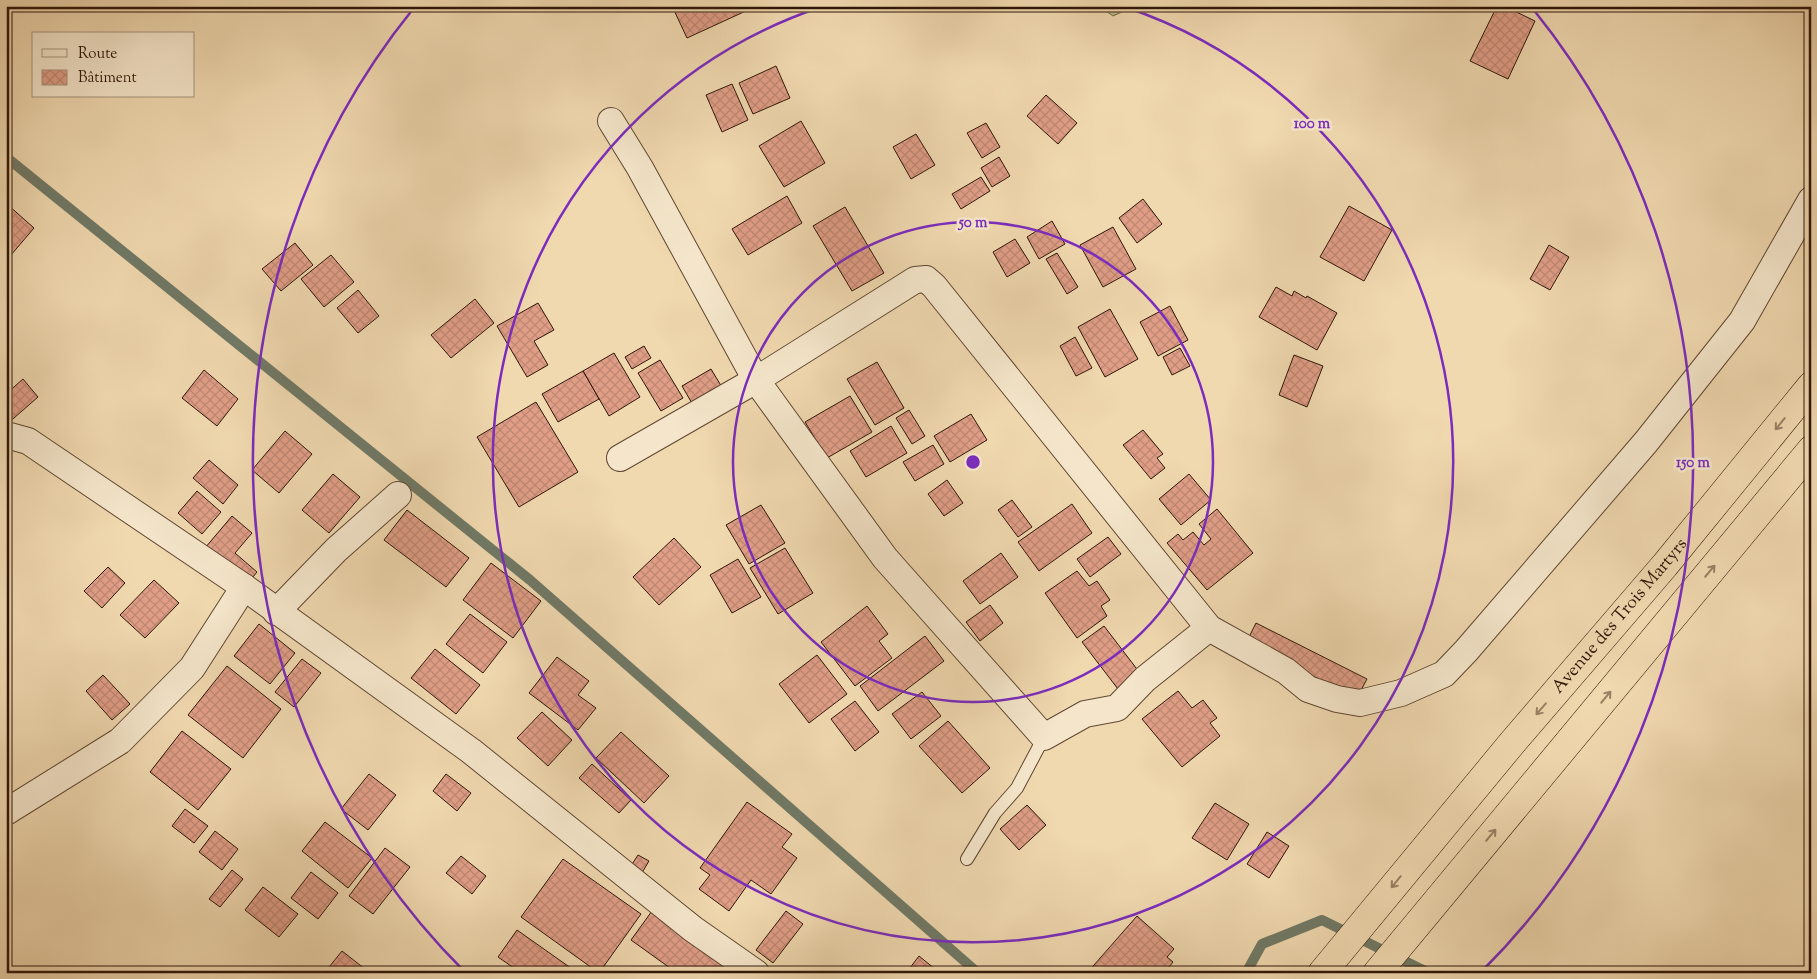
<svg xmlns="http://www.w3.org/2000/svg" width="1817" height="979" font-family="'Sorts Mill Goudy',serif">
	<defs>
		<pattern id="wetland-marsh" width="20" height="14" patternUnits="userSpaceOnUse" patternTransform="scale(1.25)"><rect width="20" height="14" fill="#b8bf8c"/><path d="M1 5h8M5 5V1M11 12h8M15 12V8" fill="none" stroke="#9ea377"/></pattern>
		<pattern id="building-cross-hatch" width="8" height="8" patternUnits="userSpaceOnUse" patternTransform="scale(1.25)"><rect width="8" height="8" fill="#e09e87"/><path d="M0 0l8 8M0 8l8-8" fill="none" stroke="#c08773"/></pattern>
	</defs>
	<rect width="100%" height="100%" fill="#f0d8af"/>
	<filter id="stains"><feTurbulence type="fractalNoise" baseFrequency=".004" numOctaves="4"/><feColorMatrix values="0 0 0 0 .2 0 0 0 0 .09 0 0 0 0 .02 0 0 0 .5 -.17"/></filter>
	<radialGradient id="worn" r=".72"><stop offset=".6" stop-color="#630" stop-opacity="0"/><stop offset="1" stop-color="#630" stop-opacity=".3"/></radialGradient>
	<polygon fill="url(#wetland-marsh)" stroke="#746b4a" points="1099,6 1135,6 1113,16"/>
	<g fill="none" stroke-linecap="round" stroke-linejoin="round">
		<g stroke="#707966" stroke-width="10">
			<polyline points="6,157 530,580 978,973"/>
			<polyline points="1246,973 1262,944 1322,920 1429,973"/>
		</g>
	</g>
	<g fill="url(#building-cross-hatch)" stroke="#2f1708">
		<polygon points="672,6 746,6 748,10 687,38"/>
		<polygon points="1497,6 1504,6 1535,21 1508,79 1470,61"/>
		<polygon points="776,66 790,98 753,114 739,83"/>
		<polygon points="732,84 748,120 722,132 706,95"/>
		<polygon points="1046,95 1077,123 1058,144 1027,116"/>
		<polygon points="801,121 825,163 784,187 759,146"/>
		<polygon points="986,123 1000,147 982,158 967,133"/>
		<polygon points="916,134 935,165 911,179 893,147"/>
		<polygon points="999,157 1010,176 992,187 981,168"/>
		<polygon points="981,177 990,191 961,209 952,194"/>
		<polygon points="787,196 802,223 748,255 732,229"/>
		<polygon points="1143,199 1162,224 1137,243 1119,218"/>
		<polygon points="8,205 34,228 11,255 6,251"/>
		<polygon points="1349,206 1392,230 1364,281 1320,257"/>
		<polygon points="845,207 884,273 852,291 813,226"/>
		<polygon points="1052,221 1065,244 1039,259 1027,237"/>
		<polygon points="1113,227 1136,269 1103,287 1080,245"/>
		<polygon points="1015,239 1030,263 1007,277 993,252"/>
		<polygon points="295,243 313,265 281,291 262,269"/>
		<polygon points="1549,245 1569,257 1550,290 1530,279"/>
		<polygon points="1057,253 1078,287 1067,294 1046,259"/>
		<polygon points="331,255 354,282 324,307 301,279"/>
		<polygon points="1276,287 1292,296 1294,291 1306,298 1307,296 1337,313 1317,350 1259,317"/>
		<polygon points="358,290 379,316 358,333 337,308"/>
		<polygon points="475,299 494,323 451,358 431,335"/>
		<polygon points="538,303 554,330 534,341 548,365 527,377 497,326"/>
		<polygon points="1170,306 1188,340 1158,356 1140,322"/>
		<polygon points="1110,309 1138,359 1105,377 1078,327"/>
		<polygon points="1075,337 1092,368 1076,376 1060,346"/>
		<polygon points="644,346 651,358 632,369 625,357"/>
		<polygon points="1180,348 1190,366 1172,375 1163,357"/>
		<polygon points="614,353 640,397 609,416 583,371"/>
		<polygon points="1294,355 1323,366 1307,407 1279,395"/>
		<polygon points="660,360 683,398 661,411 638,373"/>
		<polygon points="877,362 904,408 875,425 847,379"/>
		<polygon points="711,369 723,389 693,405 682,386"/>
		<polygon points="204,370 238,399 217,426 182,398"/>
		<polygon points="583,371 599,399 558,422 542,394"/>
		<polygon points="23,379 38,397 6,425 6,394"/>
		<polygon points="850,396 872,432 827,458 805,422"/>
		<polygon points="536,402 578,472 519,507 477,437"/>
		<polygon points="909,410 925,436 912,444 896,418"/>
		<polygon points="971,414 987,440 950,462 934,436"/>
		<polygon points="891,426 907,453 866,477 850,451"/>
		<polygon points="1143,430 1163,454 1157,458 1165,468 1151,479 1123,445"/>
		<polygon points="285,431 312,454 279,493 252,470"/>
		<polygon points="933,445 944,464 915,481 903,462"/>
		<polygon points="209,460 238,485 223,504 193,478"/>
		<polygon points="333,474 360,497 329,533 302,510"/>
		<polygon points="1189,474 1211,500 1181,525 1159,499"/>
		<polygon points="947,480 963,503 944,516 928,494"/>
		<polygon points="197,491 221,512 202,534 178,513"/>
		<polygon points="1012,500 1032,527 1018,537 998,510"/>
		<polygon points="1072,504 1092,533 1039,571 1018,542"/>
		<polygon points="761,505 785,543 749,564 726,525"/>
		<polygon points="1217,509 1253,553 1207,590 1167,543 1178,534 1183,540 1193,532 1204,545 1211,539 1199,524"/>
		<polygon points="407,510 469,558 446,587 384,540"/>
		<polygon points="232,516 252,533 235,553 257,572 247,584 205,548"/>
		<polygon points="1108,537 1121,554 1090,577 1077,559"/>
		<polygon points="674,538 701,567 659,605 633,577"/>
		<polygon points="785,548 813,593 778,614 750,568"/>
		<polygon points="1001,553 1018,577 980,604 963,581"/>
		<polygon points="738,559 761,597 732,613 710,575"/>
		<polygon points="491,563 541,601 513,638 463,600"/>
		<polygon points="108,567 125,583 102,608 84,591"/>
		<polygon points="1077,571 1089,586 1097,581 1110,600 1101,606 1107,616 1077,638 1045,593"/>
		<polygon points="154,580 179,603 145,638 120,615"/>
		<polygon points="990,605 1003,623 980,641 966,622"/>
		<polygon points="867,606 888,634 879,641 892,658 855,686 821,642"/>
		<polygon points="470,614 507,642 483,673 446,644"/>
		<polygon points="1256,623 1367,679 1357,698 1246,643"/>
		<polygon points="259,624 295,653 270,684 234,656"/>
		<polygon points="1104,626 1143,677 1121,693 1082,642"/>
		<polygon points="925,636 944,661 878,711 860,686"/>
		<polygon points="435,649 480,685 456,714 411,678"/>
		<polygon points="817,655 847,694 809,723 779,684"/>
		<polygon points="557,657 589,681 578,695 596,708 578,730 529,693"/>
		<polygon points="302,659 321,673 294,707 275,692"/>
		<polygon points="227,666 281,709 243,758 188,715"/>
		<polygon points="103,675 130,704 112,720 86,691"/>
		<polygon points="1178,691 1192,708 1203,700 1217,718 1210,723 1220,736 1182,767 1142,719"/>
		<polygon points="922,692 941,716 911,739 892,714"/>
		<polygon points="855,701 879,732 855,751 831,719"/>
		<polygon points="542,712 572,740 548,766 517,738"/>
		<polygon points="948,721 990,768 962,793 919,746"/>
		<polygon points="182,731 231,769 198,810 150,772"/>
		<polygon points="621,732 669,776 644,803 596,758"/>
		<polygon points="592,764 631,800 619,813 579,778"/>
		<polygon points="369,774 396,795 368,830 341,809"/>
		<polygon points="446,774 471,793 457,811 433,791"/>
		<polygon points="747,802 792,834 782,847 797,858 771,894 751,880 729,911 699,889 710,875 700,868"/>
		<polygon points="1215,803 1249,824 1227,860 1192,838"/>
		<polygon points="1027,805 1046,825 1019,850 1000,829"/>
		<polygon points="185,809 208,826 194,843 172,826"/>
		<polygon points="325,822 372,858 348,888 302,851"/>
		<polygon points="215,831 238,849 222,870 199,852"/>
		<polygon points="1267,832 1289,846 1269,878 1247,864"/>
		<polygon points="385,848 410,867 373,914 349,896"/>
		<polygon points="638,855 649,861 640,876 629,869"/>
		<polygon points="461,856 486,876 472,894 446,873"/>
		<polygon points="563,859 641,914 599,973 521,917"/>
		<polygon points="232,870 243,879 220,907 209,899"/>
		<polygon points="311,872 338,893 318,919 291,898"/>
		<polygon points="263,887 298,914 279,937 245,910"/>
		<polygon points="652,911 738,973 677,973 631,940"/>
		<polygon points="786,911 803,924 773,963 756,950"/>
		<polygon points="1137,916 1174,949 1167,957 1173,962 1164,973 1150,973 1147,970 1145,973 1087,973"/>
		<polygon points="517,930 575,971 573,973 521,973 498,957"/>
		<polygon points="342,951 365,969 361,973 325,972"/>
		<polygon points="919,956 940,973 906,973"/>
	</g>
	<g fill="none" stroke-linecap="round" stroke-linejoin="round">
		<g stroke="#5f4732" stroke-width="14">
			<polyline id="service" points="967,859 995,813 1017,788 1044,737"/>
		</g>
		<g stroke="#5f4732" stroke-width="28">
			<g id="minor">
				<polyline points="611,121 640,168 756,380 885,558 1044,737 1085,714 1117,708 1145,679 1209,628"/>
				<polyline points="6,437 10,436 28,441 244,587 471,751 693,929 756,973"/>
				<polyline points="620,458 756,380 915,280 926,279 934,286 1209,628 1286,671 1308,689 1337,699 1360,703 1401,693 1444,674 1466,651 1646,442 1742,321 1811,200"/>
				<polyline points="276,612 336,550 398,495"/>
				<polyline points="6,812 120,741 192,668 244,587"/>
			</g>
		</g>
		<g stroke="#2f1708" stroke-width="29">
			<g id="trunk">
				<path id="s1" d="M 1322,973 L 1512,743 L 1665,565 L 1811,386"/>
				<polyline points="1377,973 1811,450"/>
			</g>
		</g>
		<use href="#service" stroke="#f5e6cb" stroke-width="12"/>
		<use href="#minor" stroke="#f5e6cb" stroke-width="26"/>
		<use href="#trunk" stroke="#f0d8af" stroke-width="28"/>
	</g>
	<defs><path id="oneway-shaft" d="M-6 0H5M1.5-3L5.5 0L1.5 3" fill="none" stroke-width="1.6" stroke-linecap="round" stroke-linejoin="round" transform="scale(1.25)"/></defs>
	<g stroke="#998164">
		<use href="#oneway-shaft" transform="translate(1780 424) rotate(129)"/>
		<use href="#oneway-shaft" transform="translate(1710 571) rotate(-50)"/>
		<use href="#oneway-shaft" transform="translate(1606 697) rotate(-50)"/>
		<use href="#oneway-shaft" transform="translate(1541 709) rotate(131)"/>
		<use href="#oneway-shaft" transform="translate(1491 835) rotate(-50)"/>
		<use href="#oneway-shaft" transform="translate(1396 882) rotate(129)"/>
	</g>
	<g fill="none" stroke="#7b2cbf" stroke-width="2.5">
		<circle cx="973" cy="462" r="240"/>
		<path d="M1125 7A480 480 0 1 1 821 7"/>
		<path d="M464 971A720 720 0 0 1 413 9M1533 9A720 720 0 0 1 1482 971"/>
	</g>
	<g text-anchor="middle" dominant-baseline="central" stroke-width="5" stroke-linejoin="round" paint-order="stroke">
		<g font-size="18" fill="#2f1708" stroke="#f5e6cb">
			<text stroke="none"><textPath href="#s1" startOffset="465">Avenue des Trois Martyrs</textPath></text>
		</g>
	</g>
	<circle cx="973" cy="462" r="8" fill="#7b2cbf" stroke="#f5e6cb" stroke-width="2.5"/>
	<g font-size="15" text-anchor="middle" font-weight="bold" fill="#7b2cbf" stroke="#f5e6cb" stroke-width="5" stroke-linejoin="round" paint-order="stroke">
		<text x="1312" y="128">100 m</text>
		<text x="973" y="227">50 m</text>
		<text x="1693" y="467">150 m</text>
	</g>
	<rect width="1817" height="979" fill="none" stroke="#f0d8af" stroke-width="25"/>
	<rect x="8" y="8" width="1802" height="964" fill="none" stroke="#2f1708" stroke-width="2.5"/>
	<rect x="12" y="12" width="1792" height="954" fill="none" stroke="#2f1708"/>
	<rect x="32" y="32" width="162" height="65" fill="#f5e6cb" stroke="#a6937d"/>
	<rect x="42" y="49" width="25" height="8" fill="#f5e6cb" stroke="#a6937d"/>
	<text x="78" y="58" font-size="15" fill="#2f1708">Route</text>
	<rect x="42" y="70" width="25" height="15" fill="url(#building-cross-hatch)" stroke="#a6937d"/>
	<text x="78" y="82" font-size="15" fill="#2f1708">Bâtiment</text>
	<rect width="100%" height="100%" filter="url(#stains)"/>
	<rect width="100%" height="100%" fill="url(#worn)"/>
</svg>
